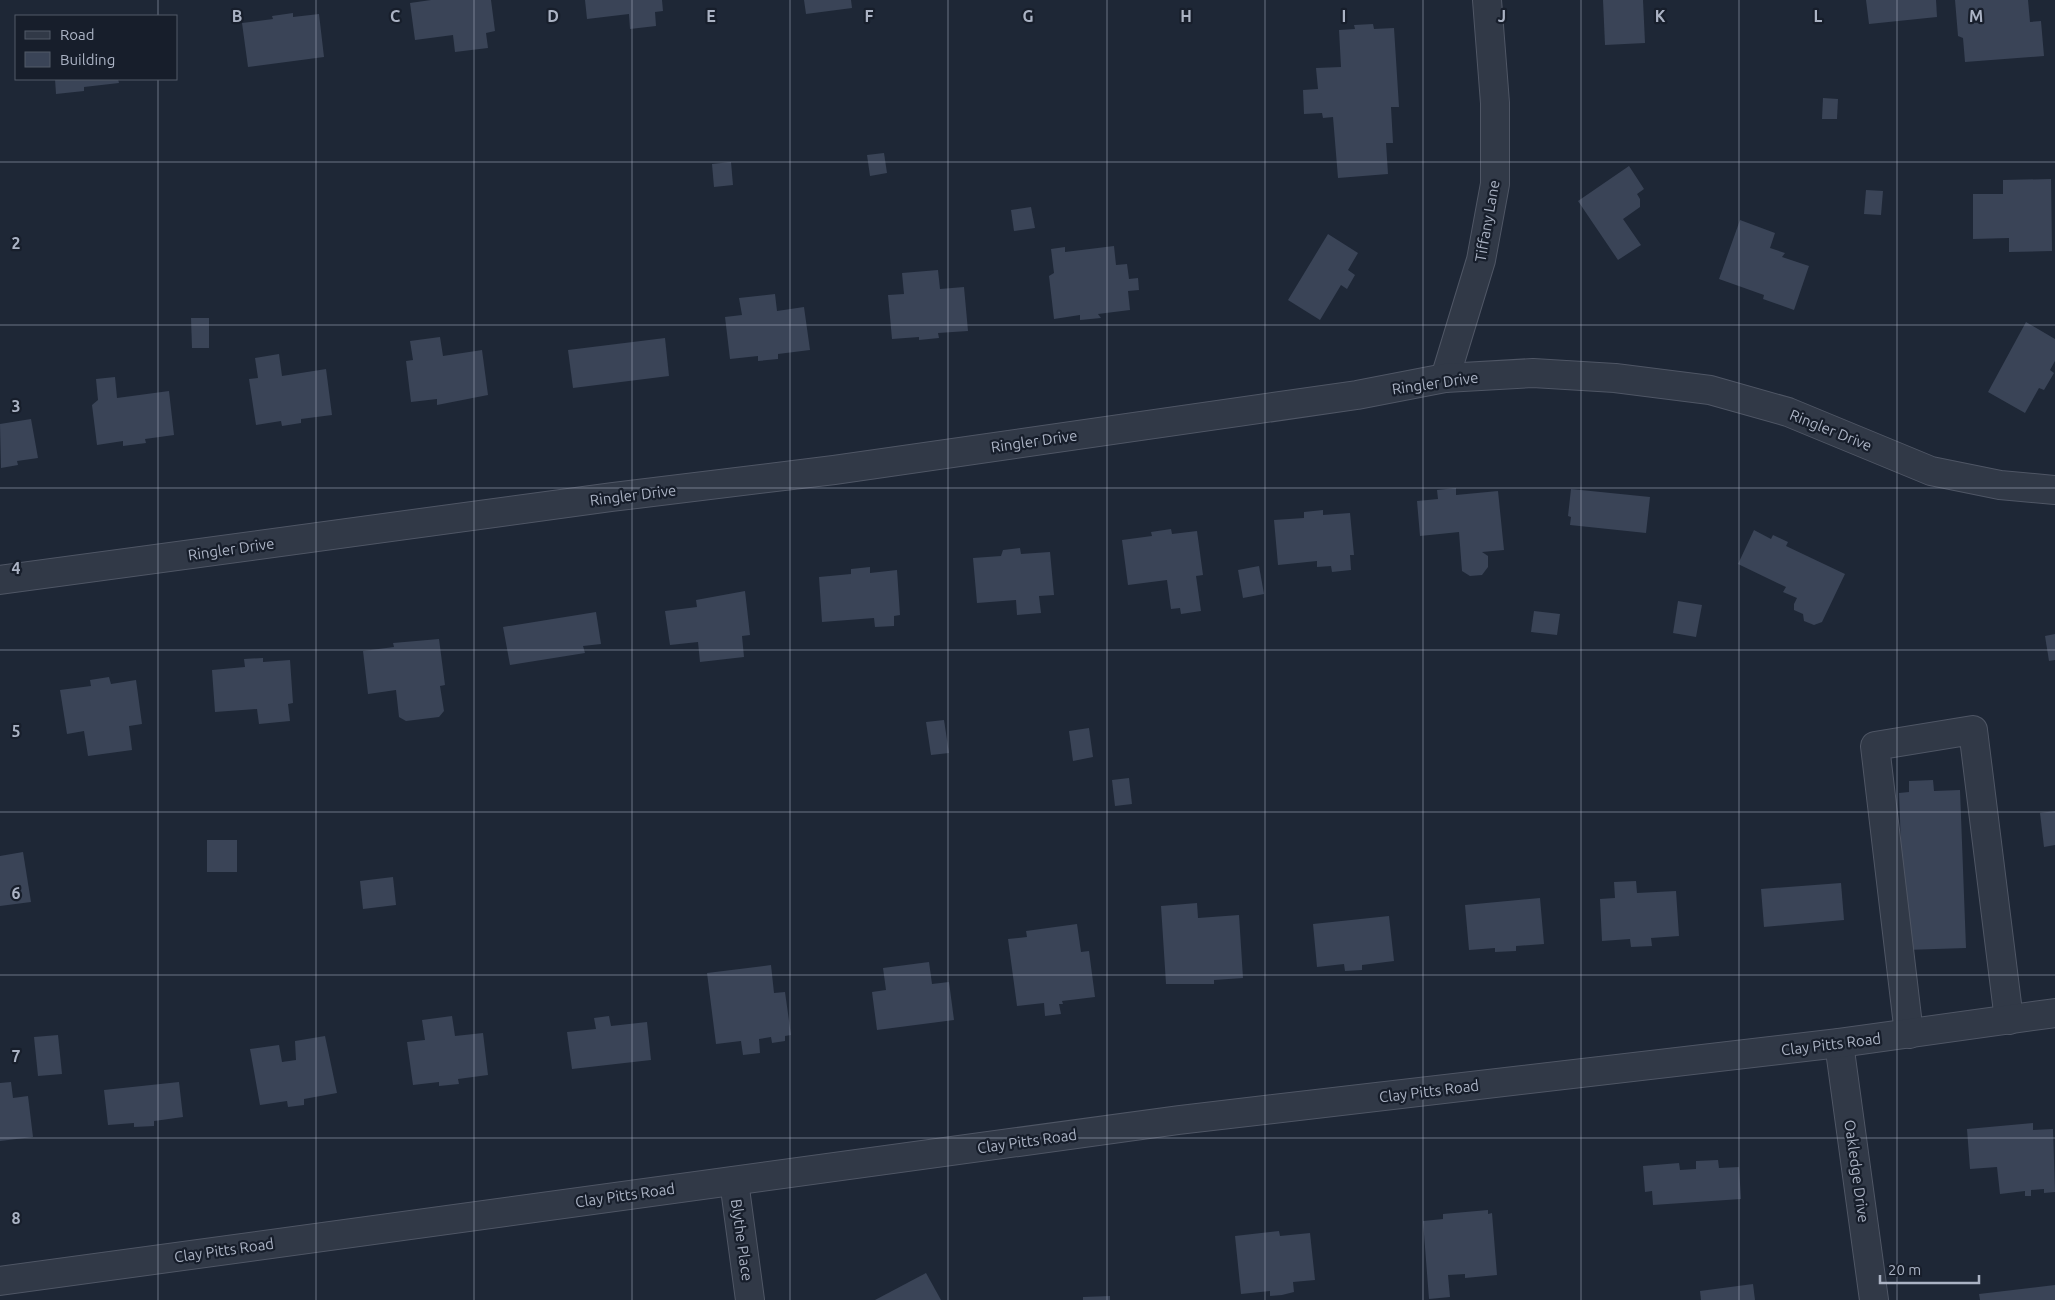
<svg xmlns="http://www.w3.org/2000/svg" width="2055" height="1300" font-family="Ubuntu,sans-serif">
	<rect width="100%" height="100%" fill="#1e2736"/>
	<g fill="#3a4457">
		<polygon points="431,0 491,0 495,31 486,33 488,48 455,52 453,35 415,40 410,3"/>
		<polygon points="585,0 662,0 663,11 655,12 656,26 630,29 629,14 587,19"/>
		<polygon points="804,0 851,0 852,8 806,14"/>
		<polygon points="1603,0 1643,0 1645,43 1605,45"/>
		<polygon points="1866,0 1936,0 1937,17 1869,24"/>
		<polygon points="1955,0 2028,0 2030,22 2041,21 2044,56 1965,62 1963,38 1958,36"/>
		<polygon points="293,13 293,17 319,14 324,57 248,67 242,23 273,19 272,16"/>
		<polygon points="1373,24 1374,29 1394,28 1399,107 1391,107 1393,143 1386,143 1388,174 1338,178 1333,117 1323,118 1322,113 1304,114 1303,90 1318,89 1316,68 1341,67 1339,30 1355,29 1354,25"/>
		<polygon points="55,79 118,79 119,83 84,87 84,91 56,94"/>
		<polygon points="1823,98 1838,99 1837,119 1822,119"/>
		<polygon points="884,153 887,173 870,176 867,155"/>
		<polygon points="731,162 733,185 714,187 712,164"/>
		<polygon points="1629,166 1644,189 1637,194 1640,199 1640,207 1623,219 1641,245 1618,260 1578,201"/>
		<polygon points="2051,179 2052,251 2009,252 2009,238 1973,239 1973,194 2003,194 2003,180"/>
		<polygon points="1866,190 1883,191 1881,215 1864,214"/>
		<polygon points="1031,207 1035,228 1014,231 1011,210"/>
		<polygon points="1740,220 1775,233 1770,248 1785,253 1782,257 1809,266 1794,310 1763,299 1764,295 1719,279"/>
		<polygon points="1328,234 1358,253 1348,270 1355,275 1347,289 1341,285 1320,320 1288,300"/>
		<polygon points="1114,246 1116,265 1127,264 1129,279 1138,278 1139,290 1128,291 1130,310 1098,314 1101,318 1080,320 1080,315 1054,319 1049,276 1054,273 1051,249 1065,247 1065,252"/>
		<polygon points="938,270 940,289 964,287 968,331 938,333 939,338 919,340 919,337 892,339 888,295 904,294 902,273"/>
		<polygon points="775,294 777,311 804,307 810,350 778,354 778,359 758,361 758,356 730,359 725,317 742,315 739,298"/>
		<polygon points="191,318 209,318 209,348 192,348"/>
		<polygon points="2026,322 2055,339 2055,361 2050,370 2054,373 2044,390 2039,388 2025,413 1988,392"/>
		<polygon points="440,337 443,356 482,350 488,395 437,405 437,399 411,402 406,361 413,360 410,341"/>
		<polygon points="665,338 669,376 573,388 568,350"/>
		<polygon points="279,354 282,376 326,369 332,415 301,419 301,423 282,426 281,421 256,425 249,379 258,378 255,358"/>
		<polygon points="115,377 117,398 169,391 174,435 145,439 146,443 123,446 123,441 97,445 92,405 98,400 96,379"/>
		<polygon points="31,419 38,458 17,461 18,465 1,468 0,424"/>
		<polygon points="1456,488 1456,495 1498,491 1504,550 1482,552 1488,556 1488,567 1482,575 1470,576 1462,571 1459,532 1420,536 1417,501 1438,499 1437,490"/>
		<polygon points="1571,489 1650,497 1646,533 1570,525 1571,517 1568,516"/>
		<polygon points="1323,510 1323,515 1350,513 1354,555 1350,555 1351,570 1332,572 1331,566 1317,567 1317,561 1278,565 1274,520 1304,518 1304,512"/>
		<polygon points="1171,529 1172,534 1197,531 1203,575 1196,576 1201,611 1181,614 1180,608 1171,609 1167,580 1128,585 1122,540 1152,536 1151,532"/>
		<polygon points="1754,530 1771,539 1773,535 1788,542 1786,546 1845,574 1822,622 1814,625 1804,621 1803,614 1794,610 1794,604 1797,598 1783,592 1786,587 1738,564"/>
		<polygon points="1020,548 1021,554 1050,552 1054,595 1039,596 1041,613 1017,615 1016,600 977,603 973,558 1001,556 1003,550"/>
		<polygon points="1259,566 1264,594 1243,598 1238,570"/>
		<polygon points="870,567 870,573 897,570 900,615 894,616 894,626 875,627 874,618 822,622 819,577 851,574 851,569"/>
		<polygon points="745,591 750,635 742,636 744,657 700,662 698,642 670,645 665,611 697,607 696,600"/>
		<polygon points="1678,601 1702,605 1696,637 1673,633"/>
		<polygon points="1534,611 1560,614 1557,635 1531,632"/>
		<polygon points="596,612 601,644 583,646 585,653 510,665 503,627"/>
		<polygon points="2055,634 2055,660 2049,661 2045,636"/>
		<polygon points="439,639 445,685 440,686 444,711 439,717 406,721 399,717 396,690 368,694 363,651 394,647 393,643"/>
		<polygon points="263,658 263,662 290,660 293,703 288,704 290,721 259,724 257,709 215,712 212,670 245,667 244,659"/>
		<polygon points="109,677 111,684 136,680 142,724 129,726 132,750 88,756 84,731 67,734 60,690 91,686 90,680"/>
		<polygon points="944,720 949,753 931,755 926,722"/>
		<polygon points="1089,728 1093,757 1073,761 1069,731"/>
		<polygon points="1129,778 1132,804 1115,806 1112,780"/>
		<polygon points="1933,780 1934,791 1960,790 1966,948 1905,950 1899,793 1909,792 1909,781"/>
		<polygon points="2055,811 2055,845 2044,847 2040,813"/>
		<rect x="207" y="840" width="30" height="32"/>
		<polygon points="23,852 31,902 0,906 0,856"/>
		<polygon points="393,877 396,905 363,909 360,881"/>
		<polygon points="1636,881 1637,893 1676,891 1679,936 1651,938 1652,946 1631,947 1630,939 1602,941 1600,899 1615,898 1614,882"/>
		<polygon points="1841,883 1844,920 1764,927 1761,889"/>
		<polygon points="1540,898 1544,944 1516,946 1516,951 1495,952 1495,948 1469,950 1465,905"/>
		<polygon points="1197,903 1198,918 1239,915 1243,978 1214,980 1214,984 1166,984 1161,906"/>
		<polygon points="1389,916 1394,961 1362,965 1362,970 1345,971 1344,964 1317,967 1313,924"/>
		<polygon points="1077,924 1081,952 1089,951 1095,997 1062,1001 1063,1004 1059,1004 1061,1014 1045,1016 1044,1003 1017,1006 1008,939 1027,937 1026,931"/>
		<polygon points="929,962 932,984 949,982 954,1020 877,1030 872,992 886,990 883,968"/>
		<polygon points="771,965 774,993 785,992 791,1035 785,1036 785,1041 772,1043 771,1037 759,1039 760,1053 743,1055 741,1041 716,1044 707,973"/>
		<polygon points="452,1016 455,1036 483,1033 488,1075 458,1079 459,1084 439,1086 439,1082 413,1085 407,1042 425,1040 422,1020"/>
		<polygon points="609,1016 611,1026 647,1022 651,1060 572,1069 567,1032 596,1029 594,1018"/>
		<polygon points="58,1035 62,1074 38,1076 34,1037"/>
		<polygon points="325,1036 337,1093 304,1099 304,1105 288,1107 287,1101 260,1105 250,1049 279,1045 282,1062 296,1060 295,1041"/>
		<polygon points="11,1082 13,1098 28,1096 33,1137 0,1141 0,1083"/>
		<polygon points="179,1082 183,1117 154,1121 154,1126 134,1127 134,1123 108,1125 104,1090"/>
		<polygon points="2033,1123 2033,1130 2053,1129 2055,1192 2044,1193 2044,1189 2031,1190 2031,1196 2025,1196 2025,1191 2000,1194 1997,1167 1970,1169 1967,1129"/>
		<polygon points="1718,1160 1719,1168 1739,1167 1741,1199 1653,1205 1652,1191 1645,1192 1643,1166 1679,1163 1680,1170 1696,1169 1696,1161"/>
		<polygon points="1488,1210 1488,1214 1492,1213 1497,1275 1465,1278 1465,1274 1448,1275 1450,1297 1429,1299 1423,1221 1443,1219 1443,1214"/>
		<polygon points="1279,1231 1280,1236 1310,1233 1315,1280 1293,1282 1294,1292 1282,1295 1270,1296 1270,1291 1241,1294 1235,1236"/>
		<polygon points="926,1273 941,1300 875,1300"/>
		<polygon points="1753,1284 1755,1300 1701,1300 1700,1291"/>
		<polygon points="2055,1285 2055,1300 1980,1300 1979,1294"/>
		<polygon points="1110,1296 1110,1300 1083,1300 1083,1297"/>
	</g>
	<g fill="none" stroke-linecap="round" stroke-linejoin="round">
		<g stroke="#4f5665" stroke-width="30">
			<g id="minor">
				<polyline points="1445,378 1481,260 1495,184 1495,103 1487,0"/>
				<polyline points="0,580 612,497 834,470 1357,395 1445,378 1533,373 1615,378 1710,390 1788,412 1931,471 2000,485 2055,490"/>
				<polyline points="1909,1034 1875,746 1973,730 2009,1020"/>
				<polyline points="1839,1043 1874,1300"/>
				<polyline points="734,1181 750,1300"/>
				<polyline points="0,1281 1179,1120 1839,1043 2055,1013"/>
			</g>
		</g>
		<use href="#minor" stroke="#313947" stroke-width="28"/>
	</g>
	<path fill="none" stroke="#abb3c4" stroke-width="1" stroke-opacity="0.55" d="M 158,0 L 158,16M 316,0 L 316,1300M 474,0 L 474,1300M 632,0 L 632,1300M 790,0 L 790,1300M 948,0 L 948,1300M 1107,0 L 1107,1300M 1265,0 L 1265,1300M 1423,0 L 1423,1300M 1581,0 L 1581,1300M 1739,0 L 1739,1300M 1897,0 L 1897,1300M 158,79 L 158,1300M 0,162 L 2055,162M 0,325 L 2055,325M 0,488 L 2055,488M 0,650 L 2055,650M 0,812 L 2055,812M 0,975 L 2055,975M 0,1138 L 2055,1138"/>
	<g text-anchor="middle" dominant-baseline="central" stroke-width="4.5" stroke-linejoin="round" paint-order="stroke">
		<g font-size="15" fill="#abb3c4" stroke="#171e2b">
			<text transform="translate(1487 221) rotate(-80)">Tiffany Lane</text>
			<text transform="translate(1435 383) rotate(-8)">Ringler Drive</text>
			<text transform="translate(1831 430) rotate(22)">Ringler Drive</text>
			<text transform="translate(1034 441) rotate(-8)">Ringler Drive</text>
			<text transform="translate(633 495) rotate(-7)">Ringler Drive</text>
			<text transform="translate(231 549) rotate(-8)">Ringler Drive</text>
			<text transform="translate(1831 1044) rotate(-7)">Clay Pitts Road</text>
			<text transform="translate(1429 1091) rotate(-7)">Clay Pitts Road</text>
			<text transform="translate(1027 1141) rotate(-8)">Clay Pitts Road</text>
			<text transform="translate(1857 1171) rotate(82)">Oakledge Drive</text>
			<text transform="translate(625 1195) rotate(-8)">Clay Pitts Road</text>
			<text transform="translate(742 1240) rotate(82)">Blythe Place</text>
			<text transform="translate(224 1250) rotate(-8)">Clay Pitts Road</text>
		</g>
	</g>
	<g font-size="16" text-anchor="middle" font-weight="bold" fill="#abb3c4" stroke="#171e2b" stroke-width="4.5" stroke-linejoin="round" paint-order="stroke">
		<text x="237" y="22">B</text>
		<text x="395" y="22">C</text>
		<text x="553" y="22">D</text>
		<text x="711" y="22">E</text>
		<text x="869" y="22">F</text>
		<text x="1028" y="22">G</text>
		<text x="1186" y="22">H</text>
		<text x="1344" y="22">I</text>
		<text x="1502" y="22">J</text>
		<text x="1660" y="22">K</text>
		<text x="1818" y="22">L</text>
		<text x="1976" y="22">M</text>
		<text x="16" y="249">2</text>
		<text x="16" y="412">3</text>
		<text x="16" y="574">4</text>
		<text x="16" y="737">5</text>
		<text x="16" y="899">6</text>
		<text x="16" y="1062">7</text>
		<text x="16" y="1224">8</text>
	</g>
	<rect x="15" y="15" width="162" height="65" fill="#171e2b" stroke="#525a68"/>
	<rect x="25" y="31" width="25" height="8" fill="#313947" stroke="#525a68"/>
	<text x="60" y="40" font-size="15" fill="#abb3c4">Road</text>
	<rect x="25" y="52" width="25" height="15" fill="#3a4457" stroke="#525a68"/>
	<text x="60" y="65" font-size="15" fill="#abb3c4">Building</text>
	<path d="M1880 1275v8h99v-8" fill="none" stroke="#abb3c4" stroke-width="2.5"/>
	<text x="1888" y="1275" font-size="15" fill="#abb3c4" stroke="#171e2b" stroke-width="4" paint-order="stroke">20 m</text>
</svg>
